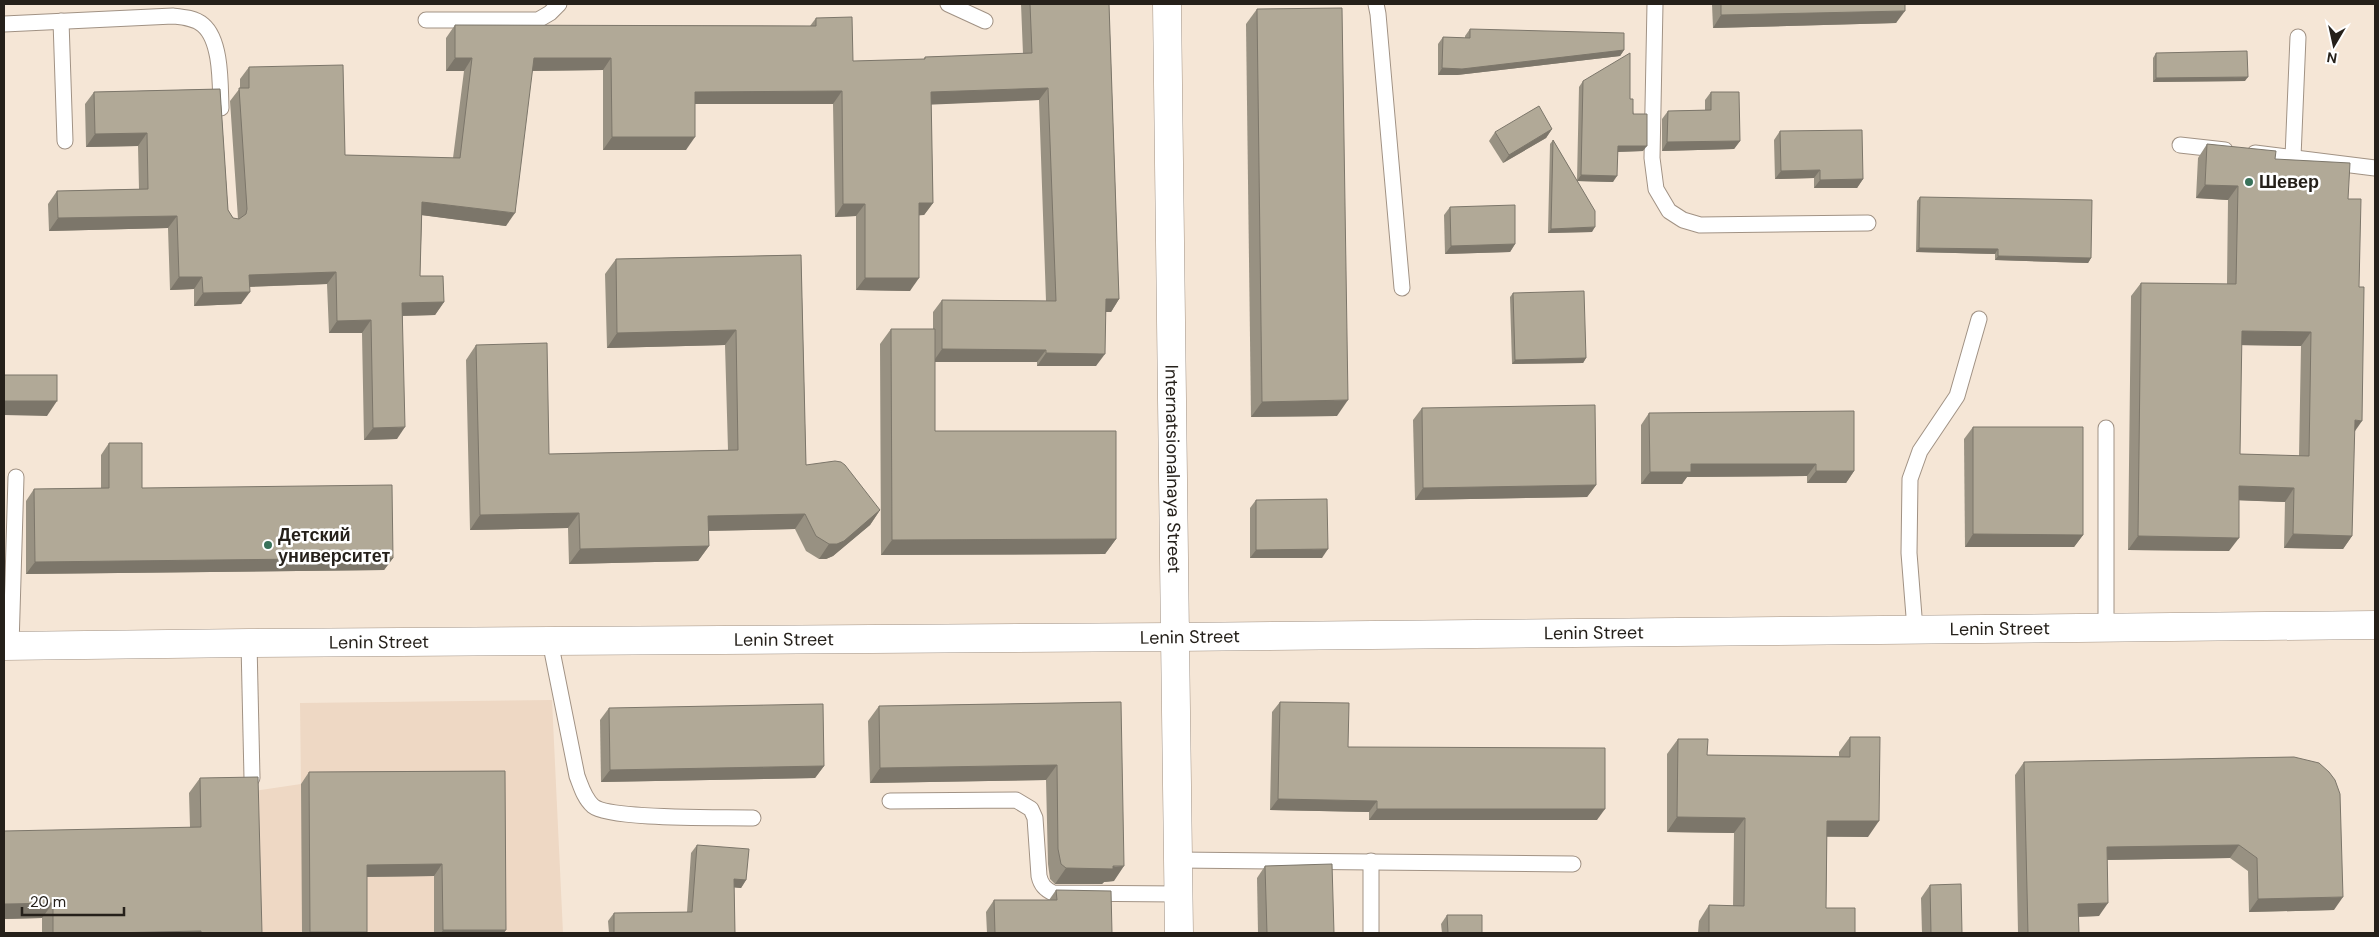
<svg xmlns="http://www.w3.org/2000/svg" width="2379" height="937" font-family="'DM Sans',sans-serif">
	<rect width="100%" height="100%" fill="#f5e6d6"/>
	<polygon fill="#eed8c4" points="552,700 563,933 251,933 247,792 301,784 300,703"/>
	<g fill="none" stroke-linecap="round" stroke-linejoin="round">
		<g stroke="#a19284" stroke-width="17">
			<g id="lane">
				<polyline points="948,4 985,21"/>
				<polyline points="1376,4 1378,14 1402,288"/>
				<polyline points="1655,4 1652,158 1656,189 1669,211 1683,220 1700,225 1868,223"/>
				<polyline points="426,20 538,20 550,13 559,4"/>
				<polyline points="61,21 65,141"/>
				<path d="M 4,24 L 173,16 C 183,17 195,18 203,25 C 222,41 220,86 221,108"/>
				<polyline points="2180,145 2225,150"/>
				<polyline points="2255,153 2375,168"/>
				<polyline points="2293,157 2298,37"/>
				<polyline points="2106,428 2106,627"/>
				<polyline points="1915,629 1909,553 1910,479 1920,451 1957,396 1979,319"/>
				<path d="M 550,641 L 577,776 C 581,786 584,798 593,806 C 610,820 725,817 753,818"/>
				<polyline points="249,643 252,778"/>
				<polyline points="11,646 16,477"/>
				<path d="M 890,801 L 1016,800 L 1031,809 L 1035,818 L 1039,876 C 1041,885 1045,889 1053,893 L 1178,894"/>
				<polyline points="1178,860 1573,864"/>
				<polyline points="1371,933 1371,861"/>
			</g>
		</g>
		<g stroke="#a19284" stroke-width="29">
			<g id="street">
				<path id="s1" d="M 4,646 L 249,643 L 1175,637 L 1179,933"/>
			</g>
		</g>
		<g stroke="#a19284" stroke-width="29">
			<g id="secondary">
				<path id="s2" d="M 1167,4 L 1175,637 L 2375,625"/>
			</g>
		</g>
		<use href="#lane" stroke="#fff" stroke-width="15"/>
		<use href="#street" stroke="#fff" stroke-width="28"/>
		<use href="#secondary" stroke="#fff" stroke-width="28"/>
	</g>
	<g fill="#989182" fill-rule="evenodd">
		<polygon points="1021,4 1109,4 1119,299 1111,312 1106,312 1096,366 1037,366 1037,362 935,362 935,431 1116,539 1105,554 881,555 880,344 891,329 933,329 933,312 942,300 1046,301 1039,100 931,104 933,203 924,215 919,215 910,291 856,290 856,216 835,217 833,104 695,104 686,150 603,150 603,70 532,71 506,226 422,215 420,276 444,302 435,315 403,316 397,439 364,440 362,333 329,333 327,284 250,287 241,304 194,306 194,289 170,290 168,228 49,231 48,204 57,191 139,189 138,146 86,147 85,104 94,92 220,89 228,210 233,218 238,219 230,101 240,88 240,79 249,67 345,155 453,158 464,71 446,71 446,38 455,25 810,26 816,18 853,61 923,60 925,57 1023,54"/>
		<polygon points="1712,4 1905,4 1896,23 1713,28"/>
		<polygon points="1257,9 1337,416 1251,417 1246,24"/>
		<polygon points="1470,29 1624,50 1620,56 1457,75 1438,75 1438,44 1443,37 1465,38 1465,36"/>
		<polygon points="2156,53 2245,81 2153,82 2153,58"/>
		<polygon points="1583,81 1630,99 1643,151 1618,152 1613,182 1577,181 1592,232 1548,233 1550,144 1553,140 1577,181 1579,87"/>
		<polygon points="1711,92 1740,141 1734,149 1662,151 1662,119 1668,111 1705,110 1705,100"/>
		<polygon points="1552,129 1546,138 1503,163 1489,141 1495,132"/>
		<polygon points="1780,131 1863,179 1857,188 1814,188 1814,178 1775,179 1774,140"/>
		<path d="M 2207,144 L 2275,159 L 2348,199 L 2354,432 L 2352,536 L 2343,549 L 2284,548 L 2285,502 L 2239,500 L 2229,551 L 2128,550 L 2131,296 L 2141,283 L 2227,284 L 2228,200 L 2196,198 L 2198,158 ZM 2241,345 L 2301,346 L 2299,456 L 2240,454 Z"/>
		<polygon points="1920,197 2091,258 2088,263 1995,260 1995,254 1916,252 1917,201"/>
		<polygon points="1450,207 1515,244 1510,252 1445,254 1444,215"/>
		<polygon points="801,255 806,465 880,510 870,525 833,556 826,559 819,559 806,551 795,529 708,531 709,546 698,561 569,564 568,528 470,530 466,360 476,345 549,454 728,450 725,345 607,348 605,274 616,259"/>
		<polygon points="1513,293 1586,358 1583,363 1512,364 1510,297"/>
		<polygon points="1422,408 1596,485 1587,497 1415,500 1413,420"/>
		<polygon points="1649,413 1854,471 1846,483 1807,483 1807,476 1687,477 1682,484 1641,484 1641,425"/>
		<polygon points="1973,427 2083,535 2074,547 1965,547 1964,439"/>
		<polygon points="109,443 142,488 393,558 384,570 26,574 26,501 34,489 101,488 101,455"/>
		<polygon points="1256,500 1322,558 1250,558 1250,508"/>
		<polygon points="1121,702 1114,881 1104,882 1102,884 1055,884 1050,879 1048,864 1046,780 870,783 868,721 879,706"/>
		<polygon points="1280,702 1348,747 1597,820 1369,820 1369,812 1270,810 1272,712"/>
		<polygon points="609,708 824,766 815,778 601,782 600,720"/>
		<polygon points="1850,737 1868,837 1827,837 1826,908 1855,933 1698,933 1699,921 1709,905 1733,906 1734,833 1667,832 1667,754 1678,739 1707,755 1839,756 1839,752"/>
		<polygon points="2294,757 2334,910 2249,912 2248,871 2230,858 2107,860 2099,916 2078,917 2079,933 2018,933 2015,775 2024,762"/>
		<polygon points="505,771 504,933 434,933 434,876 367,877 367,932 366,933 302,933 301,784 309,772"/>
		<polygon points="200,778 262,933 42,933 42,918 4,919 190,827 189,793"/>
		<polygon points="697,845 746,880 741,888 734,887 735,933 609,933 608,921 614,913 687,912 691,853"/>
		<polygon points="1265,866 1334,933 1258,933 1257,878"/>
		<polygon points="1930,885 1962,933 1922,933 1921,898"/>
		<polygon points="1056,890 1112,933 987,933 986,912 994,900 1049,900"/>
		<polygon points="1447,915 1482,933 1442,933 1441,924"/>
	</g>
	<g fill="#7c766a">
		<polygon points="1905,11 1896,23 1713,28 1721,15"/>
		<polygon points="1624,50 1620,56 1457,75 1438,75 1442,68"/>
		<polygon points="455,58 472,58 464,71 446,71"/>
		<polygon points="534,58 611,58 603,70 525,71"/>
		<polygon points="2248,77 2245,81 2153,82 2156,78"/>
		<polygon points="1048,88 1039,100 922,105 931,92"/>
		<polygon points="842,91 833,104 686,104 695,92"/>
		<polygon points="1552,129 1546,138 1503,163 1509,155"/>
		<polygon points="147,133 138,146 86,147 95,134"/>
		<polygon points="612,137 695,137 686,150 603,150"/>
		<polygon points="1740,141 1734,149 1662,151 1667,142"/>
		<polygon points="1618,146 1647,146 1643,151 1614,152"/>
		<polygon points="1820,170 1814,178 1775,179 1781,171"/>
		<polygon points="1581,175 1617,176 1613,182 1577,181"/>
		<polygon points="1863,179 1857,188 1814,188 1820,180"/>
		<polygon points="2205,185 2238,186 2228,200 2196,198"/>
		<polygon points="422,202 515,213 506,226 413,214"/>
		<polygon points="919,203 933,203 924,215 911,216"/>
		<polygon points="843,204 865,204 856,216 835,217"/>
		<polygon points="177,216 168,228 49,231 58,218"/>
		<polygon points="1595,227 1592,232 1548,233 1551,229"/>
		<polygon points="1515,244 1510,252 1445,254 1451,246"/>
		<polygon points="1919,248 1998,249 1995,254 1916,252"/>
		<polygon points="1998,256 2091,258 2088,263 1995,260"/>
		<polygon points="336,272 327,284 241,287 249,275"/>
		<polygon points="179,277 202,277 194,289 170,290"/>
		<polygon points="865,278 919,278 910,291 856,290"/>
		<polygon points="250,292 241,304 194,306 203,293"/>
		<polygon points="1106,299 1119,299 1111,312 1097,312"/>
		<polygon points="444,302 435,315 394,316 402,303"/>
		<polygon points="371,320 362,333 329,333 337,321"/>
		<polygon points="736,330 725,345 607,348 617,333"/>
		<polygon points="2242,331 2311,332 2301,346 2232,345"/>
		<polygon points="942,349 1046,350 1037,362 933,362"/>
		<polygon points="1046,353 1105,354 1096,366 1037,366"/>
		<polygon points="1586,358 1583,363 1512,364 1515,360"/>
		<polygon points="1348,400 1337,416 1251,417 1262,402"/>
		<polygon points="4,401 57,401 47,416 4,415"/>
		<polygon points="2355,420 2362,421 2353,434"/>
		<polygon points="405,427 397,439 364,440 373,428"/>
		<polygon points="1691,464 1816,464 1807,476 1687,477 1682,484 1641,484 1650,472"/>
		<polygon points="1816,471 1854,471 1846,483 1807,483"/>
		<polygon points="1596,485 1587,497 1415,500 1423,488"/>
		<polygon points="2239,486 2294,488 2285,502 2230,500"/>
		<polygon points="880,510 870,525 833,556 826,559 819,559 829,544"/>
		<polygon points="579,513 568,528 470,530 480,515"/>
		<polygon points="805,514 795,529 698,531 708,516"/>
		<polygon points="1973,534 2083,535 2074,547 1965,547"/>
		<polygon points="2293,534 2352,536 2343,549 2284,548"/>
		<polygon points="2138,536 2239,538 2229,551 2128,550"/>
		<polygon points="1116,539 1105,554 881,555 892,540"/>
		<polygon points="709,546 698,561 569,564 580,549"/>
		<polygon points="1328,549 1322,558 1250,558 1256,550"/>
		<polygon points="393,558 384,570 26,574 35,562"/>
		<polygon points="1057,765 1046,780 870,783 880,768"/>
		<polygon points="824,766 815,778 601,782 610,770"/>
		<polygon points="1278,799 1377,801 1369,812 1270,810"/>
		<polygon points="1377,809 1605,809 1597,820 1369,820"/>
		<polygon points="1677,817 1745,818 1734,833 1667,832"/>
		<polygon points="1827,821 1879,821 1868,837 1816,836"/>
		<polygon points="2239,845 2230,858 2098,860 2107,847"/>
		<polygon points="442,864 434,876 358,877 367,865"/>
		<polygon points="1124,866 1114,881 1104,882 1102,884 1055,884 1066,868"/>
		<polygon points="734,879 746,880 741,888 728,887"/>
		<polygon points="2343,897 2334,910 2249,912 2258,899"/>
		<polygon points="53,903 42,918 4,919 4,904"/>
		<polygon points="2108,903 2099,916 2069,917 2078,904"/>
		<polygon points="443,930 506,930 504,933 441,933"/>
		<polygon points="201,931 200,933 108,933"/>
		<polygon points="310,932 367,932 366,933 309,933"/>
	</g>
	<g fill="#b1a997" stroke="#7c766a" fill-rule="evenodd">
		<polygon points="1030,4 1109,4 1119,299 1106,299 1105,354 1046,353 1046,350 942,349 942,300 1056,301 1048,88 931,92 933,203 919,203 919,278 865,278 865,204 843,204 842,91 695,92 695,137 612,137 611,58 534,58 515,213 422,202 420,276 443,276 444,302 402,303 405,427 373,428 371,320 337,321 336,272 249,275 250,292 203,293 202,277 179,277 177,216 58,218 57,191 148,189 147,133 95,134 94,92 220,89 228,210 233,218 239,219 246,214 247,209 239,88 249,88 249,67 343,65 345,155 460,158 472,58 455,58 455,25 816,26 816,18 852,17 853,61 925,59 925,57 1032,53"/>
		<polygon points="1721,4 1905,4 1905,11 1721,15"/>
		<polygon points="1342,8 1348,400 1262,402 1257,9"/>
		<polygon points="1470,29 1624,33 1624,50 1462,69 1442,68 1443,37 1470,38"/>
		<polygon points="2247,51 2248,77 2156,78 2156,53"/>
		<polygon points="1630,53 1630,99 1633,99 1633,114 1647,114 1647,146 1618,146 1617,176 1581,175 1583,81"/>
		<polygon points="1711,92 1739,92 1740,141 1667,142 1668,111 1711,110"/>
		<polygon points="1539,106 1552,129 1509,155 1495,132"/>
		<polygon points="1862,130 1863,179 1820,180 1820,170 1781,171 1780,131"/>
		<polygon points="1553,140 1595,211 1595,227 1551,229"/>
		<path d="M 2207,144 L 2276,151 L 2275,159 L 2350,163 L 2348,199 L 2361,199 L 2359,287 L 2364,287 L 2362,421 L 2355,420 L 2352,536 L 2293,534 L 2294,488 L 2239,486 L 2239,538 L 2138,536 L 2141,283 L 2236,284 L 2238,186 L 2205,185 ZM 2242,331 L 2311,332 L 2309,456 L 2240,454 Z"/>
		<polygon points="1920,197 2092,200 2091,258 1998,256 1998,249 1919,248"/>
		<polygon points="1515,205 1515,244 1451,246 1450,207"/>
		<polygon points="801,255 806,465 835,461 841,462 845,465 880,510 844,541 837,544 829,544 816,536 805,514 708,516 709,546 580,549 579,513 480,515 476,345 547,343 549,454 738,450 736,330 617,333 616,259"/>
		<polygon points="1584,291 1586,358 1515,360 1513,293"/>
		<polygon points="891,329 935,329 935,431 1116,431 1116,539 892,540"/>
		<rect x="4" y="375" width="53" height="26"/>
		<polygon points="1595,405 1596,485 1423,488 1422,408"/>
		<polygon points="1854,411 1854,471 1816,471 1816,464 1691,464 1691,472 1650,472 1649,413"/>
		<polygon points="1973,427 2083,427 2083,535 1973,534"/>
		<polygon points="109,443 142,443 142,488 392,485 393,558 35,562 34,489 109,488"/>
		<polygon points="1327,499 1328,549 1256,550 1256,500"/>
		<polygon points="1121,702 1124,866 1113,866 1113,869 1066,868 1061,864 1058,849 1057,765 880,768 879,706"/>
		<polygon points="1280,702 1349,703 1348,747 1605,748 1605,809 1377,809 1377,801 1278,799"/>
		<polygon points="823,704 824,766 610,770 609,708"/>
		<polygon points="1850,737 1880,737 1879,821 1827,821 1826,908 1855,908 1855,933 1709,933 1709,905 1744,906 1745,818 1677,817 1678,739 1708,739 1707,755 1850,757"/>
		<polygon points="2294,757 2319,763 2329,772 2335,780 2340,794 2343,897 2258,899 2257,858 2239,845 2107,847 2108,903 2078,904 2079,933 2028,933 2024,762"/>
		<polygon points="505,771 506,930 443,930 442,864 367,865 367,932 310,932 309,772"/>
		<polygon points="258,777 262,933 201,933 201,931 108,933 53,933 53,903 4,904 4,831 201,827 200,778"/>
		<polygon points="697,845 749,849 746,880 734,879 735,933 614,933 614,913 692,912"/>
		<polygon points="1332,864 1334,933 1267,933 1265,866"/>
		<polygon points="1961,884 1962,933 1931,933 1930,885"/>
		<polygon points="1056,890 1111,891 1112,933 995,933 994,900 1057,900"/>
		<polygon points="1447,915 1482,915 1482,933 1448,933"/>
	</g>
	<g fill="#387159" stroke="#fff" stroke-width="2">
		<circle cx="2249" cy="182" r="5"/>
		<circle cx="268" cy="545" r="5"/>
	</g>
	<g text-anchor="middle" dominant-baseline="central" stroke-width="5" stroke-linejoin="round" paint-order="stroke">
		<g font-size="18" font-weight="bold" fill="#25201a" stroke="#fff" text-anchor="start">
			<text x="2259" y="182">Шевер</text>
			<text x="278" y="535">Детский<tspan x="278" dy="21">университет</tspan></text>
		</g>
		<g font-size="18" fill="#25201a" stroke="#fff">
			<text stroke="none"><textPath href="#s2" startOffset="465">Internatsionalnaya Street</textPath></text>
			<text stroke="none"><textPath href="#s2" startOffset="1458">Lenin Street</textPath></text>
			<text stroke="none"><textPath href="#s2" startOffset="1052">Lenin Street</textPath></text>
			<text transform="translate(1190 637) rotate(-1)">Lenin Street</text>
			<text stroke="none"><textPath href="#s1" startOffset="780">Lenin Street</textPath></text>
			<text stroke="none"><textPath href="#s1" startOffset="375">Lenin Street</textPath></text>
		</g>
	</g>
	<rect width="2379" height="937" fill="none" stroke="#25201a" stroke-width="10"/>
	<g transform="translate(2334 45) rotate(189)" stroke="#ffffff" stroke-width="4" paint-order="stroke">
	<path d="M0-4L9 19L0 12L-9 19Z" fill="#25201a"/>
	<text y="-8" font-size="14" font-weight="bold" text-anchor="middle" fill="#25201a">N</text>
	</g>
	<path d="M22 907v8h102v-8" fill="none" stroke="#25201a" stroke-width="2.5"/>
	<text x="30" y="907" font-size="15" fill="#25201a" stroke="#ffffff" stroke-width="4" paint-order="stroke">20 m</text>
</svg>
